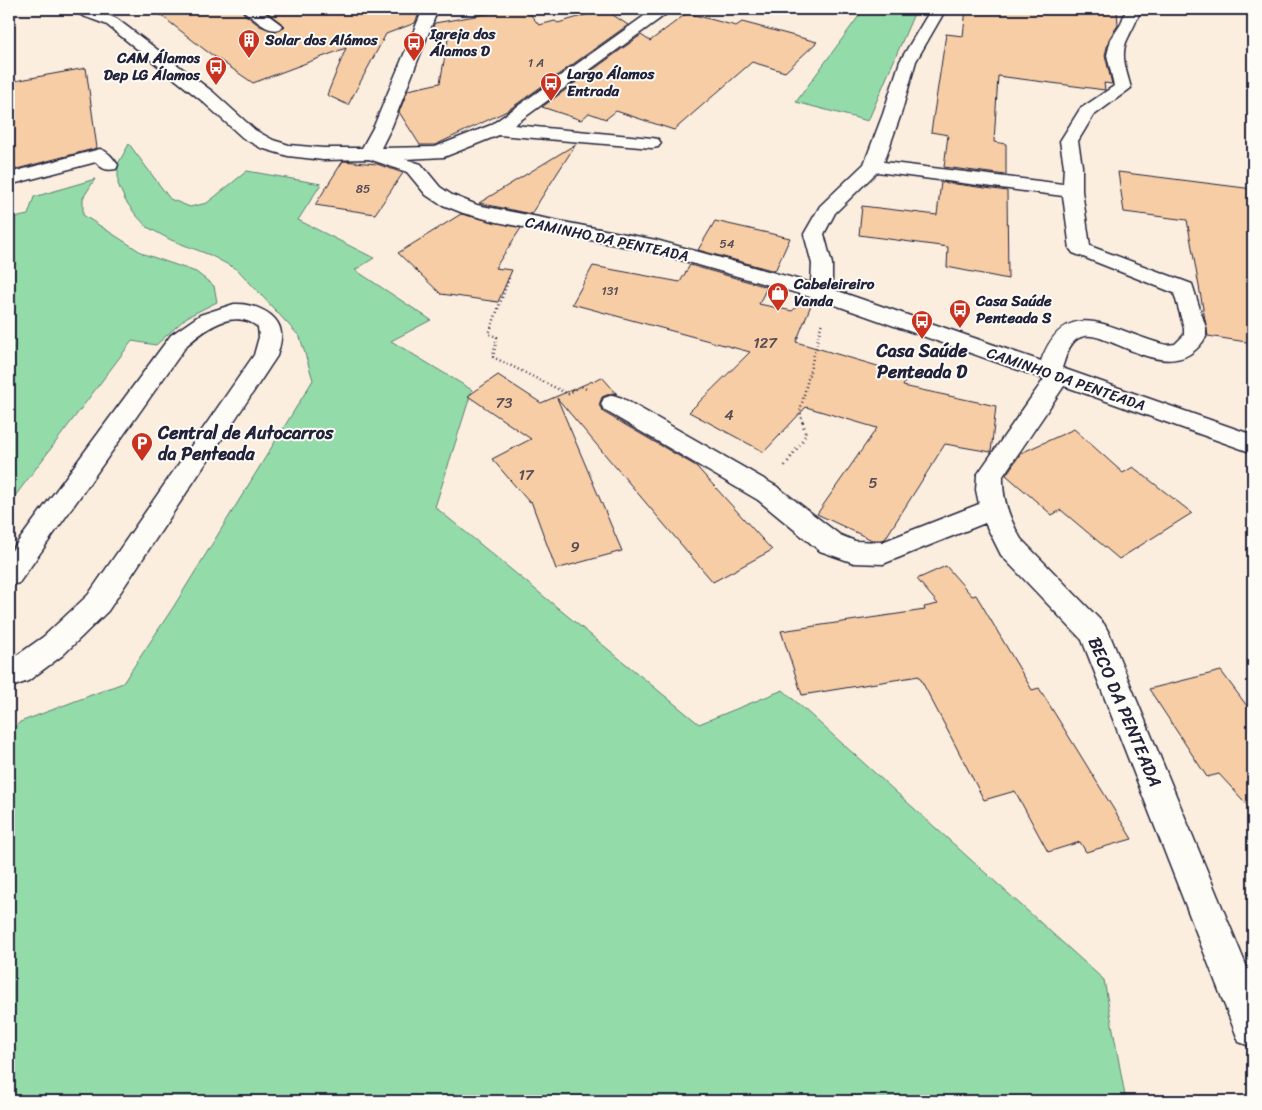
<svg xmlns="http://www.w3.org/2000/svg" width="1262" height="1110" font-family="Sriracha,sans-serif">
	<rect width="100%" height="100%" fill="#fbeedf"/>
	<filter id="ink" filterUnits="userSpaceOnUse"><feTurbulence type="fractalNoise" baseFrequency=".02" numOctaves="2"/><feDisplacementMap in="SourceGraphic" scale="10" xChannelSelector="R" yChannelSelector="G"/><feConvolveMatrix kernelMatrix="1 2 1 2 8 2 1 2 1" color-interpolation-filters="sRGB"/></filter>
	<g filter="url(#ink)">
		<g fill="#94dbaa" stroke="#5b7e72">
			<polygon points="864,9 916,9 868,121 796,102"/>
			<polygon points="129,144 170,199 190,207 207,203 247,171 321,184 298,220 374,258 355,270 431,320 391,341 472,390 435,507 699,724 783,690 1104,980 1126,1101 9,1101 9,733 20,722 123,683 174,606 313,380 300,337 238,270 210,255 171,240 147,227 136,215 125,200 118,184 118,164"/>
			<polygon points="95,179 83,198 83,215 144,254 196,272 214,286 217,302 187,317 156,345 132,341 9,504 9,219 28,215 34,197"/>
		</g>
		<g fill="#f7cda6" stroke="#22223b">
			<polygon points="153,9 241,9 244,14 260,26 275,32 281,30 285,26 263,9 421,9 415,23 386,34 348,105 327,95 346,48 253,83 205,50"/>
			<polygon points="515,9 526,9 539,25 555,21 558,23 599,11 601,13 607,11 628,25 507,111 435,145 420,145 399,112 408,90 440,83 448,39 433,26 435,23"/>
			<polygon points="966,9 1117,9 1118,25 1109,39 1105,55 1112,84 1104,83 1105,90 998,76 994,142 1006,144 1006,175 944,167 948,135 931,132 946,34 963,36"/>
			<polygon points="687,13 736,26 742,22 817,42 785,72 752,62 674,130 616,111 606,119 589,113 581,120 542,107 641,35 650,41"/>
			<polygon points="86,68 97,148 9,171 9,82"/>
			<polygon points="576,144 531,214 479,203"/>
			<polygon points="343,161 377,164 403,173 375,214 315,205"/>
			<polygon points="1118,172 1253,189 1253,343 1208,336 1187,220 1124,212"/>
			<polygon points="941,182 1007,191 1008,279 947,267 948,247 859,235 862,206 937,215"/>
			<polygon points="461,214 521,228 495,268 512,270 498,302 441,294 398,253"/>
			<polygon points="715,221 790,238 775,271 698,250"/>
			<polygon points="690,265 767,287 759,304 792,311 807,298 813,300 796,342 908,375 903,386 996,406 991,452 945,444 885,539 882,540 872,540 817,514 877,428 806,407 764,452 689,412 750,352 572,304 593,266 680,282"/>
			<polygon points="498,375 541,403 602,377 617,394 612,393 602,397 599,405 603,412 696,466 772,550 713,582 557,398 622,551 556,569 531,501 529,502 492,459 531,439 468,396"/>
			<polygon points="1074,429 1123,473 1133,467 1192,513 1119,559 1061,510 1052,515 1006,475 1021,453"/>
			<polygon points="946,566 972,596 976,595 1032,690 1039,688 1132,839 1086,852 1080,842 1048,852 1015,791 984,800 919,676 802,695 781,631 925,610 924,607 938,604 917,579"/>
			<polygon points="1221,671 1253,714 1253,811 1219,774 1207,777 1149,689"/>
		</g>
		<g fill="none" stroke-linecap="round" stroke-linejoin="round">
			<g stroke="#22223b" stroke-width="3">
				<g id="minor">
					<path d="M 70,9 L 94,9 L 117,19 L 213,92 L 255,130 L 273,140 L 289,145 L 323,148 L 362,148 L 374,126 L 423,9 L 438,9 L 392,126 L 381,148 L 435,147 L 491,125 L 654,9 L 671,9 L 669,12 L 514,125 L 652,138 L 658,139 L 661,143 L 658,147 L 652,148 L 499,135 L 444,157 L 405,159 L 421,164 L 440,187 L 452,195 L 477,205 L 656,240 L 811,283 L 812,264 L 804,234 L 820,206 L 864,164 L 883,114 L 900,61 L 931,9 L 946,9 L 916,61 L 901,114 L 884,162 L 1063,184 L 1064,166 L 1060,141 L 1080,109 L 1114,86 L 1107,55 L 1111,39 L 1121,24 L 1126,9 L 1140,9 C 1138,20 1133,27 1128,38 C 1119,54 1127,72 1131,88 L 1093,116 L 1078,141 L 1082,166 L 1082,191 L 1090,246 L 1192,284 L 1206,328 L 1206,337 C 1182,376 1144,356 1111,342 C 1102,339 1091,333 1081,337 C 1069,341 1066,357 1062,368 L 1253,435 L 1253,453 L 1064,386 L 1003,476 C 1002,499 1010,520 1021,539 L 1104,624 L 1109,633 L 1253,982 L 1253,1047 L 1239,1042 L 1082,640 L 1001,555 L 985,523 L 883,564 L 854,563 L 820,551 L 758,500 L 604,410 L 601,404 L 604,398 L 613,395 L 622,398 L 776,486 L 840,535 L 855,541 L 882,542 L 979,504 L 976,490 L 977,475 L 1044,379 L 821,300 L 653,252 L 497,222 L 463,213 L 438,203 L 426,195 L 407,172 L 369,159 L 323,160 L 288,156 L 261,148 L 243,138 L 201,100 L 107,25 C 99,21 74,14 70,9 ZM 877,172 L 1063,196 L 1070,249 L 1073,253 L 1174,293 L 1184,328 L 1184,335 L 1175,344 L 1167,345 C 1118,335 1067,289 1041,361 L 832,289 L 832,264 L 824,234 L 835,213 Z"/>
					<path d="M 243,9 L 260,9 L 283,26 L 280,29 C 267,33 255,19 245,12 Z"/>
					<path d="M 100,149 C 109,152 113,158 118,165 L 116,169 C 106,171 102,169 96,162 L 9,185 L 9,173 Z"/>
					<path d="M 234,304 C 251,303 279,312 281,333 C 282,340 279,349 277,356 L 108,611 L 63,655 L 28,681 L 9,688 L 9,661 L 43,637 L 88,595 L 254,355 L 259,337 L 258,327 C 233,308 207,328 187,345 L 19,583 L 9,586 L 9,554 L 171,335 L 200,315 Z"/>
				</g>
			</g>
			<g stroke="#22223b" stroke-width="2.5" stroke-dasharray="1 3" stroke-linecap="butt">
				<polyline points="509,278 489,334 497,337 493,357 568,394 581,386 586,389"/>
				<polyline points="803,422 800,411 822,322"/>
			</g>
			<polyline stroke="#22223b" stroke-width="3" stroke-dasharray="1 4" stroke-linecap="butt" points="785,466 806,435 802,420"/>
			<use href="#minor" fill="#fdfcf7" fill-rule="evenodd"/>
		</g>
	</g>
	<defs>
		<g id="building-pin" transform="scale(1.125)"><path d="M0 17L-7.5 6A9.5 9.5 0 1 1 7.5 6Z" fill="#c8321e" stroke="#fdfcf7"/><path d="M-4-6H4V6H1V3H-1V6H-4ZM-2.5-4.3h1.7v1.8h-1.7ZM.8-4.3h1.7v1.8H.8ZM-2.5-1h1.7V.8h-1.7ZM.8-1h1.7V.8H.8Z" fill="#fff"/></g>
		<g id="bus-pin" transform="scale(1.125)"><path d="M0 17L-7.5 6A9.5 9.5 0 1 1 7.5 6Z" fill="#c8321e" stroke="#fdfcf7"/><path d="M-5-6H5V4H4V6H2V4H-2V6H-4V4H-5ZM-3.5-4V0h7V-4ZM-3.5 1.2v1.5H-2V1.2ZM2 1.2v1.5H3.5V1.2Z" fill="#fff"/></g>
		<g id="shop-pin" transform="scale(1.125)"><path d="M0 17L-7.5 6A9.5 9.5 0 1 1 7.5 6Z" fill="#c8321e" stroke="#fdfcf7"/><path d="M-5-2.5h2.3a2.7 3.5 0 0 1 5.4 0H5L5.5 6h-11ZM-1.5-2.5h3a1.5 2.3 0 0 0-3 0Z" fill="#fff"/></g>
		<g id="parking-pin" transform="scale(1.125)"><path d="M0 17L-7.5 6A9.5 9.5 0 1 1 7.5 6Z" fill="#c8321e" stroke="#fdfcf7"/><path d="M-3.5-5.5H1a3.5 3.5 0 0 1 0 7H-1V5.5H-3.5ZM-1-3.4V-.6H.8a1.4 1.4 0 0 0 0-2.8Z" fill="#fff"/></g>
	</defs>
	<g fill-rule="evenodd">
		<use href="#building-pin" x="249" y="40"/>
		<use href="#bus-pin" x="414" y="43"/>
		<use href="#bus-pin" x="216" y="67"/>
		<use href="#bus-pin" x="551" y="83"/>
		<use href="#shop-pin" x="778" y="293"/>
		<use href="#bus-pin" x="960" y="310"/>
		<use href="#bus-pin" x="922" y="321"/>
		<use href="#parking-pin" x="142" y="443"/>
	</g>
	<g text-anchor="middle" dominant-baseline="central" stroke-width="4" stroke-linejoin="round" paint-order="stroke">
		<g font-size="12" fill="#574d56">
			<text x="536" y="63">1 A</text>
			<text x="363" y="189">85</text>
			<text x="727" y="244">54</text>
			<text x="610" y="291">131</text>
		</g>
		<g font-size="15" font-weight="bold" fill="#22223b" stroke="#fdfcf7" text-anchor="start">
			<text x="430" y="34">Igreja dos<tspan x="430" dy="17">Álamos D</tspan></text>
			<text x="265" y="40">Solar dos Alámos</text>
			<text x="200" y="58" text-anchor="end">CAM Álamos<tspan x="200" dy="17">Dep LG Álamos</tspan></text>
			<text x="567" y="74">Largo Álamos<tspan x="567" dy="17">Entrada</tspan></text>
			<text x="794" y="284">Cabeleireiro<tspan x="794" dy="17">Vanda</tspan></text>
			<text x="976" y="301">Casa Saúde<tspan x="976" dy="17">Penteada S</tspan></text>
		</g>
		<g font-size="15" fill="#22223b" stroke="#fdfcf7">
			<text transform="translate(607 239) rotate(12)">CAMINHO DA PENTEADA</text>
			<text transform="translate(1066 379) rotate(19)">CAMINHO DA PENTEADA</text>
		</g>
		<g font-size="15" fill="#574d56">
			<text x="765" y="343">127</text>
			<text x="504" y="403">73</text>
			<text x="729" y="415">4</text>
			<text x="526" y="475">17</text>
			<text x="873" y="483">5</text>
			<text x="575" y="547">9</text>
		</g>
		<g font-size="18" font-weight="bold" fill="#22223b" stroke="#fdfcf7">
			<text x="922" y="351">Casa Saúde<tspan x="922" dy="21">Penteada D</tspan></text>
			<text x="158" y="433" text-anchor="start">Central de Autocarros<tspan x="158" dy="21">da Penteada</tspan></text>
		</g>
		<g font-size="18" fill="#22223b" stroke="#fdfcf7">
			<text transform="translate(1125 712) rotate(67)">BECO DA PENTEADA</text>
		</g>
	</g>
	<rect width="1262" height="1110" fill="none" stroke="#fdfcf7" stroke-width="30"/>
	<rect x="15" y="15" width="1232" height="1080" fill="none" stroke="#22223b" stroke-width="2" filter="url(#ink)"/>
</svg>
